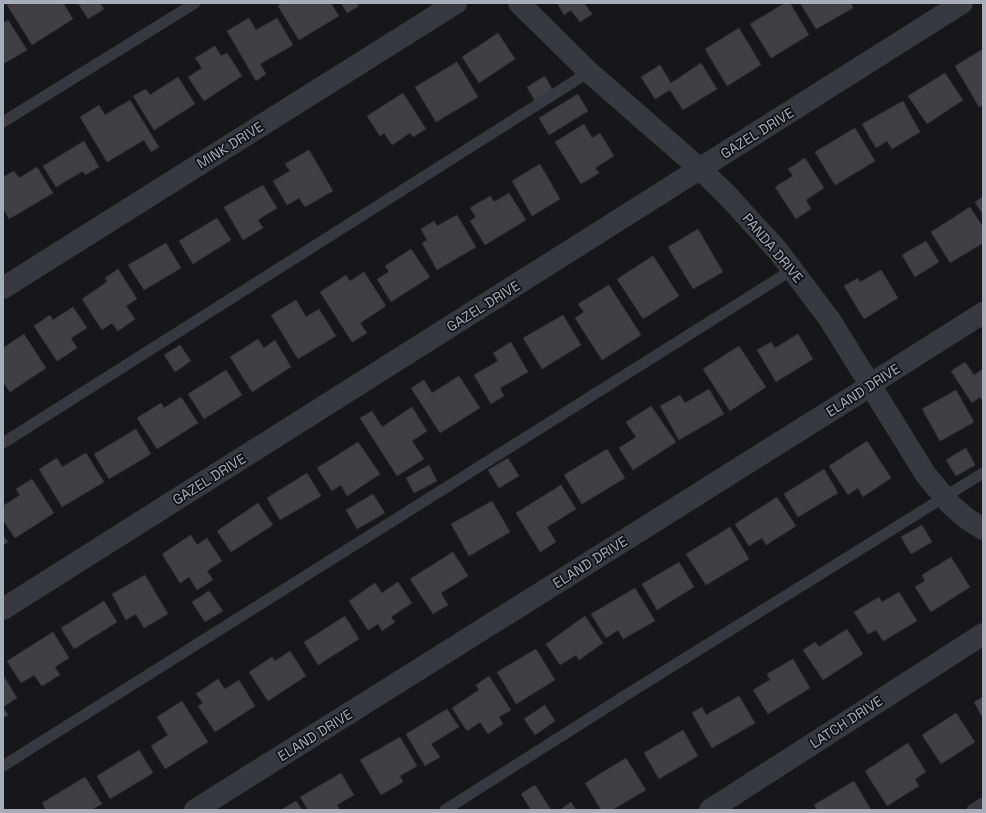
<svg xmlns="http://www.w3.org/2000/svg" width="986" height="813" font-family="'Space Grotesk',sans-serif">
	<rect width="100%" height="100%" fill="#17171a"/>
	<g fill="#3f3f44" stroke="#323136">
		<polygon points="6,3 63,3 73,19 32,45"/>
		<polygon points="78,3 100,3 104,9 88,19"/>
		<polygon points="282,3 331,3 339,16 299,40 278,6"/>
		<polygon points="341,3 357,3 359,6 347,13"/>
		<polygon points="557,3 584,3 592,14 580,22 571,10 564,15"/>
		<polygon points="785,3 790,3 809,35 771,58 750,24"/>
		<polygon points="800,3 851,3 853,8 816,29"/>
		<polygon points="249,18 256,30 277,18 293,45 260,64 266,74 256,81 227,31"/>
		<polygon points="8,20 27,50 3,64 3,23"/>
		<polygon points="739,28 761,65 727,86 705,49"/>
		<polygon points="498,33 515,59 479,83 462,57"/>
		<polygon points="215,46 221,56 227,53 242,76 204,101 188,77 202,68 195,58"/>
		<polygon points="983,49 983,105 979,107 955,66"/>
		<polygon points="457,62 478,97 436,122 415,87"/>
		<polygon points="701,63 717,89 683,110 670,90 655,99 641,77 660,65 671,83"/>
		<polygon points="945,73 963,100 927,124 908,96"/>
		<polygon points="545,76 553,91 535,101 527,87"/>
		<polygon points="178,77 195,104 154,130 133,96 146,89 150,95"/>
		<polygon points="403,93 426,129 413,137 410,133 392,145 384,133 380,136 367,116"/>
		<polygon points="578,94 588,111 549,135 539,118"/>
		<polygon points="130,100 159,147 151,152 144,140 107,162 80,117 99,105 105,115"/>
		<polygon points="903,101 920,132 892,149 887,141 876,148 862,124"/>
		<polygon points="584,124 592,138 600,133 614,156 595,168 599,173 581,184 555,142"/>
		<polygon points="855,128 875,161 835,185 815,152"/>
		<polygon points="84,141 99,167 85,175 83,171 56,187 43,166"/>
		<polygon points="309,150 333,191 305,207 299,198 287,205 273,181 290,171 285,164"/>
		<polygon points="805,158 824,188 806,200 811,209 796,219 775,187 793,176 788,169"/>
		<polygon points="540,164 560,199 532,216 512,181"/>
		<polygon points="37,167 53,193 9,219 3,208 3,177 14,171 19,178"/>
		<polygon points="263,185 277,208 258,220 263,228 243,240 224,207"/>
		<polygon points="509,193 526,220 485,245 470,221 476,217 470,208 490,196 494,202"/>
		<polygon points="983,197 983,215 975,202"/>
		<polygon points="970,207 983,227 983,243 950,263 931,232"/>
		<polygon points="457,215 476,247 437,270 422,243 427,240 421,229 434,221 437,226"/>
		<polygon points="217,218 231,240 193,264 179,241"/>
		<polygon points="698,229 723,272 693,289 668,247"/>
		<polygon points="926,241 939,262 915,277 902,255"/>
		<polygon points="166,243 181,268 144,290 128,265"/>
		<polygon points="411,249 430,277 391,302 377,279 389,272 385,266"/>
		<polygon points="653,256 679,296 643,319 617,279"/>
		<polygon points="118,269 137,299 126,306 135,319 118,331 112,323 102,330 82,299 107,282 105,278"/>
		<polygon points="881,270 898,298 864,319 844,286 858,278 860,282"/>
		<polygon points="364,272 386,306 360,323 367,333 352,342 320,292 346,275 350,281"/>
		<polygon points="609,285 641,335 602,360 575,318 584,312 578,304"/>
		<polygon points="296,300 306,317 319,309 336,336 298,359 271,315"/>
		<polygon points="73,307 87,328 71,338 77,348 57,361 34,326 50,315 53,320"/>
		<polygon points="563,315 581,345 542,369 523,338"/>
		<polygon points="24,334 46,368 10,392 3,382 3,348"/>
		<polygon points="798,334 813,359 776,382 757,350 771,342 775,348"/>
		<polygon points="258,339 264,348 275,340 291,367 252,392 230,357"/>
		<polygon points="511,342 528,372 500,388 504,396 491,404 474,375 498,361 493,353"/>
		<polygon points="180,345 191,361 175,372 164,355"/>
		<polygon points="739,346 766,387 730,411 703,369"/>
		<polygon points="965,362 974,375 983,369 983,402 980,397 972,403 951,371"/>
		<polygon points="226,370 242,395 204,419 188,394"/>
		<polygon points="459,376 480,408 440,433 411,388 424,380 432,393"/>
		<polygon points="709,389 724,414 679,440 660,406 680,395 685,403"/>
		<polygon points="956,390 974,422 940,441 922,409"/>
		<polygon points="181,397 198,423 157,449 137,418 161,403 164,408"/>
		<polygon points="651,406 676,442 633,470 619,448 636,437 626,422"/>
		<polygon points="412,407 427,431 412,441 424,459 397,476 360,418 372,411 382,427"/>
		<polygon points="136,429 151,454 109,479 94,454"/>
		<polygon points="867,441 891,478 863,497 858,488 848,495 829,466"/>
		<polygon points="358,442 380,474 347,496 341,485 332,491 317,468"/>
		<polygon points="966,448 975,465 956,476 946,460"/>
		<polygon points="607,449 625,478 582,504 564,475"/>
		<polygon points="86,453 104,482 62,507 39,469 57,458 62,467"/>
		<polygon points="508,458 519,476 499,488 488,470"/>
		<polygon points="429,465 437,481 414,493 406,478"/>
		<polygon points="824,469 838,493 798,517 784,494"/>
		<polygon points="307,473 321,496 280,520 267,498"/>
		<polygon points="32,479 54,513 15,538 3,520 3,506 20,495 16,489"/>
		<polygon points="561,485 576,509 547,527 556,542 540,552 516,513"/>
		<polygon points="373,494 385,513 357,529 346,510"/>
		<polygon points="777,497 796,526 766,545 762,538 749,546 735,524"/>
		<polygon points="492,501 510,532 469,556 451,524"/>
		<polygon points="258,503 273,525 231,552 217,531"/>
		<polygon points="922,525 932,542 911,554 901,537"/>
		<polygon points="730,527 749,559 706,585 686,554"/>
		<polygon points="3,535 8,542 3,545"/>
		<polygon points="191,535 197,545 207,538 222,561 207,571 213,580 197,590 189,577 180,583 162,554"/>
		<polygon points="453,552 468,576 441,593 448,605 433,614 410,579"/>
		<polygon points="951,557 970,587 931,612 915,587 925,581 922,575"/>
		<polygon points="679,562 694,587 657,610 642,584"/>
		<polygon points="145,575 168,614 144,628 136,614 126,620 112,594"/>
		<polygon points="398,582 412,603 391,617 395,622 382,631 378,624 368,630 349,601 375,583 382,593"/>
		<polygon points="635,588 655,621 623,639 618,630 606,638 591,614"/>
		<polygon points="209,591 223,611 205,622 192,602"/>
		<polygon points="899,592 917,621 883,641 876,630 868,634 854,612 879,597 882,602"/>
		<polygon points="104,601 117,622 74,649 61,628"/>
		<polygon points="345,616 359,639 318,665 304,642"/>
		<polygon points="585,616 603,643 579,660 576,655 560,665 546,644"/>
		<polygon points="847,629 863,654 823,680 803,650 815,642 819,647"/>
		<polygon points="53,632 69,658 55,667 60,675 42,686 34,675 21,683 7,661"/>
		<polygon points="536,649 555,680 516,704 497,672"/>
		<polygon points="290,651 306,676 268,701 249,672 272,657 275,661"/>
		<polygon points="793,659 810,688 768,714 753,690 770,680 767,674"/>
		<polygon points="3,675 17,698 3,707 8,715 3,718"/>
		<polygon points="489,676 511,710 499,717 503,724 488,734 480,722 467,731 452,708 479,690 476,685"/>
		<polygon points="218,679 225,689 239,680 255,706 215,732 198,706 203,703 196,694"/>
		<polygon points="739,696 755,723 712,748 692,713 702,707 706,715"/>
		<polygon points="983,697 983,718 974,702"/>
		<polygon points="182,701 208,742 165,769 151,746 168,735 157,717"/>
		<polygon points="545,705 555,721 535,735 524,719"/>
		<polygon points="447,709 459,727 431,744 440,757 425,766 406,734"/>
		<polygon points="956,713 975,742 941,764 922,735"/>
		<polygon points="683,730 698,756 659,779 644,753"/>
		<polygon points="400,737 417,766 400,776 403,782 381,795 360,760"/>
		<polygon points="908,743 926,772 915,779 919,786 887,806 865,771"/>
		<polygon points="139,750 153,773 110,799 97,776"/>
		<polygon points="626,758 646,790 612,810 601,810 585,783"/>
		<polygon points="341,773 354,795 337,805 340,810 308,810 300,797"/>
		<polygon points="85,777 102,804 91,810 46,810 42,803"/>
		<polygon points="854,781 871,810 817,810 814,805"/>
		<polygon points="535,785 551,810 531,810 521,794"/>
		<polygon points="296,801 302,810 281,810"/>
		<polygon points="571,802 576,810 560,810"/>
	</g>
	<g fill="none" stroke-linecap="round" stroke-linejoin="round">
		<g stroke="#38393f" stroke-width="11">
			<polyline points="3,122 195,3"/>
			<polyline points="3,443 589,72"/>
			<polyline points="3,766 792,270"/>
			<polyline points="445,810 634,690 983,473"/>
			<polyline points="972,810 983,803"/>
		</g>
		<g stroke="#38393f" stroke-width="22">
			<polyline points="519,3 589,72 700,169 727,195 778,251 830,320 926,475 951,505 966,518 983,529"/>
			<polyline points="3,288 456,3"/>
			<polyline points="3,609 962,3"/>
			<polyline points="710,810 983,634"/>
		</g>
		<polyline stroke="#38393f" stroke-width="22" points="195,810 870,386 874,382 983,313"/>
	</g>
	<g text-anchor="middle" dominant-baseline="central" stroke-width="3.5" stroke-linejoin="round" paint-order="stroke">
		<g font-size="14" fill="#a8adba" stroke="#121215">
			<text transform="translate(757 133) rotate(-32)">GAZEL DRIVE</text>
			<text transform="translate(230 145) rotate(-32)">MINK DRIVE</text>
			<text transform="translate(773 248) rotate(50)">PANDA DRIVE</text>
			<text transform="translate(483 306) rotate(-32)">GAZEL DRIVE</text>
			<text transform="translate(863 390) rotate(-33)">ELAND DRIVE</text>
			<text transform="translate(209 479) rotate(-32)">GAZEL DRIVE</text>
			<text transform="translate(590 562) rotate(-32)">ELAND DRIVE</text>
			<text transform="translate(846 722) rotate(-33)">LATCH DRIVE</text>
			<text transform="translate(315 735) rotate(-32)">ELAND DRIVE</text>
		</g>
	</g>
	<rect width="986" height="813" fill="none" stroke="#a8adba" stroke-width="8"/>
</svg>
